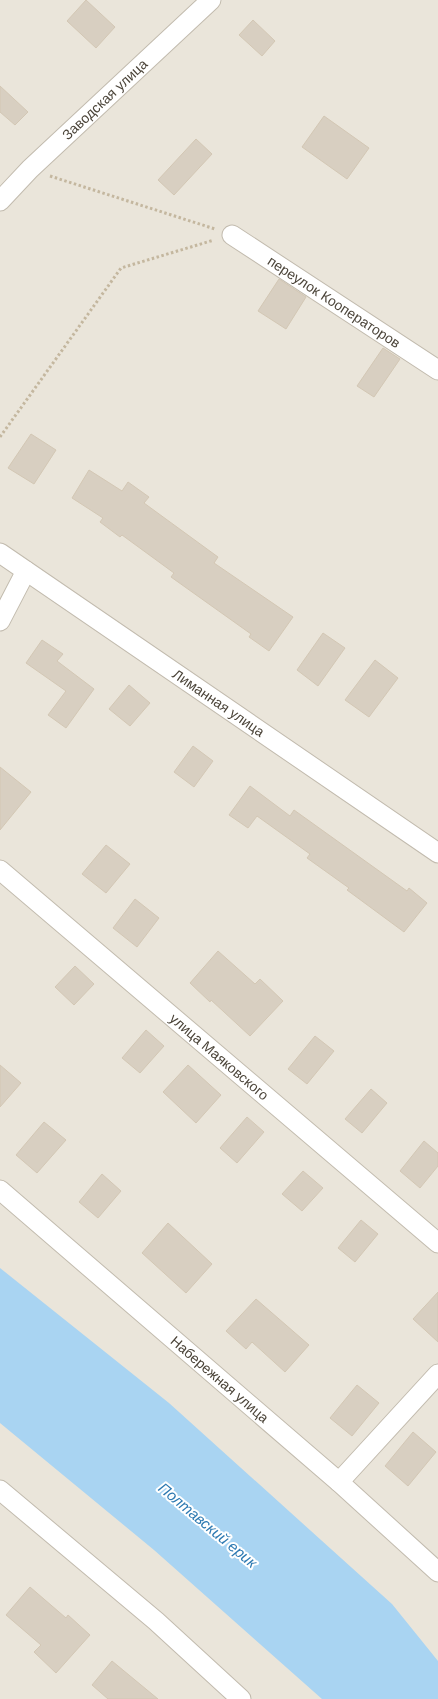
<svg xmlns="http://www.w3.org/2000/svg" width="438" height="1699" font-family="Helvetica,sans-serif">
	<rect width="100%" height="100%" fill="#f6f3ec"/>
	<rect fill="#eae5da" x="0" y="0" width="438" height="1699"/>
	<polygon fill="#a9d4f2" points="0,1268 169,1403 392,1604 438,1661 438,1699 322,1699 154,1550 0,1423"/>
	<g fill="#d8cfc1" stroke="#d3c7b4">
		<polygon points="86,0 115,27 96,48 67,21"/>
		<polygon points="253,20 275,41 262,56 239,35"/>
		<polygon points="0,86 28,112 15,125 0,112"/>
		<polygon points="324,116 369,148 347,179 302,147"/>
		<polygon points="196,139 212,154 174,195 158,180"/>
		<polygon points="279,279 306,297 286,329 258,311"/>
		<polygon points="383,348 400,359 374,397 357,386"/>
		<polygon points="31,434 56,450 34,484 8,468"/>
		<polygon points="89,470 122,491 128,482 149,497 144,503 218,557 214,563 293,617 269,651 249,637 251,634 171,577 174,573 122,535 120,537 100,522 103,518 72,498"/>
		<polygon points="323,633 345,648 318,686 297,670"/>
		<polygon points="42,640 63,654 57,661 94,689 66,728 48,715 66,691 26,663"/>
		<polygon points="375,660 398,678 369,717 345,700"/>
		<polygon points="129,685 150,703 130,726 109,709"/>
		<polygon points="193,746 213,761 194,787 174,772"/>
		<polygon points="0,767 31,792 0,830"/>
		<polygon points="250,786 290,816 294,810 407,891 409,888 427,903 404,932 347,890 349,888 307,858 310,854 257,816 248,828 229,815"/>
		<polygon points="106,845 130,864 106,893 82,874"/>
		<polygon points="135,899 159,918 137,947 113,928"/>
		<polygon points="218,951 255,984 260,979 283,1001 250,1036 211,1000 210,1002 190,983"/>
		<polygon points="75,966 94,984 74,1005 55,987"/>
		<polygon points="146,1030 164,1046 140,1073 122,1058"/>
		<polygon points="315,1036 334,1051 307,1084 288,1069"/>
		<polygon points="0,1065 21,1083 0,1107"/>
		<polygon points="188,1065 221,1095 196,1123 163,1092"/>
		<polygon points="371,1089 387,1103 362,1133 345,1119"/>
		<polygon points="247,1117 264,1132 237,1163 220,1148"/>
		<polygon points="44,1122 66,1140 37,1173 16,1155"/>
		<polygon points="424,1141 438,1153 438,1166 420,1188 400,1171"/>
		<polygon points="303,1171 323,1188 302,1211 282,1194"/>
		<polygon points="102,1174 121,1191 98,1218 79,1202"/>
		<polygon points="361,1220 378,1234 355,1262 338,1248"/>
		<polygon points="168,1223 212,1264 186,1293 142,1253"/>
		<polygon points="438,1292 438,1342 413,1319"/>
		<polygon points="256,1299 309,1345 285,1372 252,1342 246,1349 226,1331"/>
		<polygon points="357,1385 379,1403 352,1436 330,1418"/>
		<polygon points="413,1432 436,1452 408,1486 385,1466"/>
		<polygon points="30,1587 66,1618 68,1615 90,1635 56,1673 34,1652 41,1645 6,1615"/>
		<polygon points="112,1661 158,1699 108,1699 92,1685"/>
	</g>
	<g fill="none" stroke-linecap="round" stroke-linejoin="round">
		<g stroke="#c2bbae" stroke-width="21">
			<g id="minor">
				<path id="s1" d="M 0,201 L 30,169 L 211,0"/>
				<path id="s2" d="M 232,235 L 438,370"/>
				<path id="s3" d="M 0,553 L 438,853"/>
				<polyline points="0,621 26,571"/>
				<path id="s4" d="M 0,870 L 438,1243"/>
				<path id="s5" d="M 0,1190 L 339,1482 L 438,1572"/>
				<polyline points="339,1482 438,1374"/>
				<polyline points="0,1490 156,1621 241,1699"/>
			</g>
		</g>
		<g stroke="#c4b79f" stroke-width="3" stroke-dasharray="2.5 2.5" stroke-linecap="butt">
			<polyline points="50,176 215,229"/>
			<polyline points="0,437 121,268 214,240"/>
		</g>
		<use href="#minor" stroke="#fff" stroke-width="19"/>
	</g>
	<g text-anchor="middle" dominant-baseline="central" stroke-width="4" stroke-linejoin="round" paint-order="stroke">
		<g font-size="14" fill="#4b4439" stroke="#fff">
			<text stroke="none"><textPath href="#s1" startOffset="146">Заводская улица</textPath></text>
			<text stroke="none"><textPath href="#s2" startOffset="122">переулок Кооператоров</textPath></text>
			<text stroke="none"><textPath href="#s3" startOffset="265">Лиманная улица</textPath></text>
			<text stroke="none"><textPath href="#s4" startOffset="288">улица Маяковского</textPath></text>
			<text stroke="none"><textPath href="#s5" startOffset="290">Набережная улица</textPath></text>
		</g>
		<g font-size="15" font-style="italic" fill="#2e7ab2" stroke="#fff">
			<text transform="translate(208 1525) rotate(40)">Полтавский ерик</text>
		</g>
	</g>
</svg>
